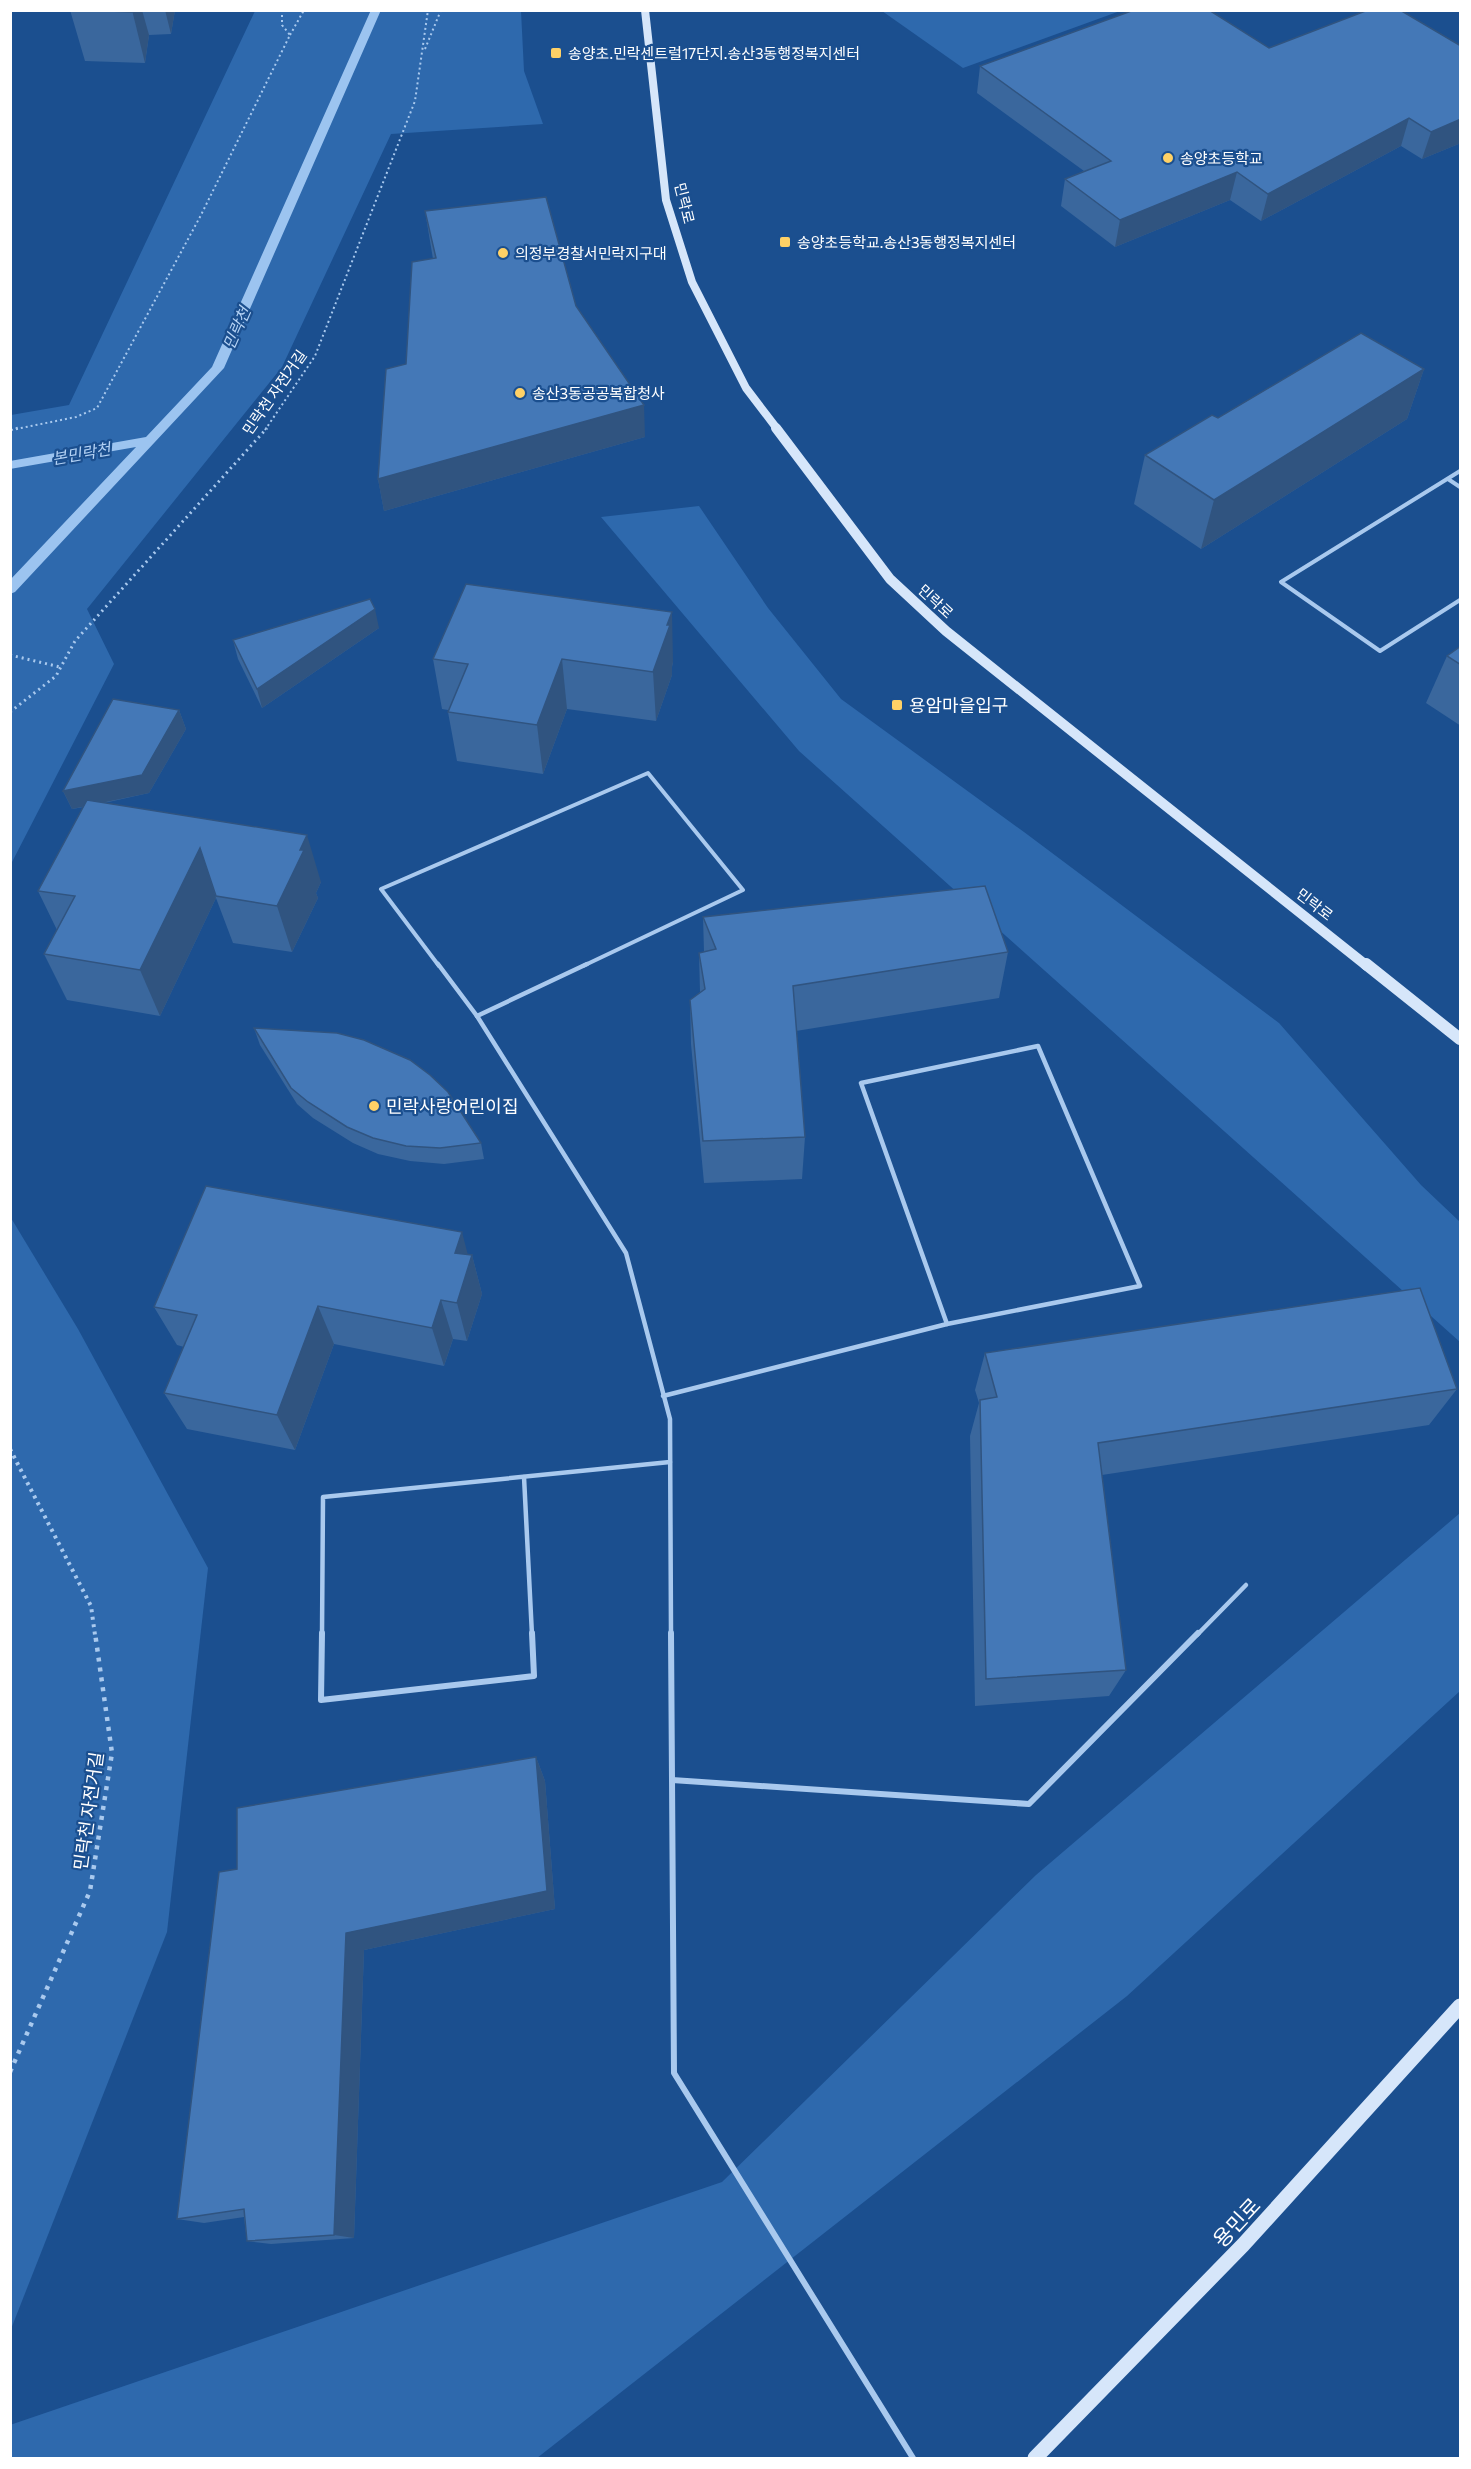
<svg xmlns="http://www.w3.org/2000/svg" width="1471" height="2469" font-family="Commissioner,'Noto Sans KR',sans-serif">
	<rect width="100%" height="100%" fill="#1b4f8f"/>
	<g fill="#2e69ad">
		<polygon points="255,11 521,11 524,71 543,124 391,134 282,367 87,609 114,664 11,864 11,415 69,405"/>
		<polygon points="882,11 1120,11 963,68"/>
		<polygon points="699,506 768,608 841,699 1024,832 1279,1023 1421,1185 1460,1222 1460,1342 799,751 601,517"/>
		<polygon points="11,1218 78,1329 208,1568 167,1932 11,2329"/>
		<polygon points="1460,1513 1460,1691 1127,1996 537,2458 11,2458 10,2425 722,2182 1036,1875"/>
	</g>
	<g fill="none" stroke-linecap="round" stroke-linejoin="round">
		<polygon fill="#9cc4f0" fill-rule="evenodd" points="371,10 381,10 224,368 15,592 10,594 10,580 136,447 10,469 10,461 146,437 212,367"/>
		<g stroke="#a9c9ee" stroke-width="2" stroke-dasharray="2 3" stroke-linecap="butt">
			<polyline points="290,35 304,10"/>
			<polyline points="425,49 441,10"/>
			<polyline points="11,430 76,417 97,408 201,215 290,35 282,25 282,10"/>
			<polyline points="265,430 315,356 415,101 428,10"/>
		</g>
		<g stroke="#a9c9ee" stroke-width="3" stroke-dasharray="2 4" stroke-linecap="butt">
			<polyline points="10,430 19,428"/>
			<polyline points="10,655 60,667"/>
			<polyline points="10,712 56,676 75,641 267,428"/>
		</g>
		<polyline stroke="#a9c9ee" stroke-width="4" stroke-dasharray="3 4.5" stroke-linecap="butt" points="10,1449 91,1606 95,1635"/>
		<polyline stroke="#a9c9ee" stroke-width="4.5" stroke-dasharray="4 6" stroke-linecap="butt" points="10,2072 90,1891 112,1753 95,1633"/>
		<g stroke="#a9c9ee" stroke-width="4">
			<polyline points="1460,471 1281,582 1380,651 1460,600"/>
			<polyline points="1448,479 1460,487"/>
			<polyline points="439,966 381,889 648,773 743,890 583,966"/>
		</g>
		<g stroke="#a9c9ee" stroke-width="4.5">
			<polyline points="438,964 477,1016"/>
			<polyline points="477,1016 626,1253 670,1419 671,1635"/>
			<polyline points="477,1016 587,964"/>
			<polygon points="1038,1046 1140,1286 947,1324 861,1083"/>
			<polyline points="663,1396 947,1324"/>
			<polyline points="524,1477 532,1635"/>
			<polyline points="322,1635 323,1497 670,1462"/>
			<polyline points="1197,1635 1246,1585"/>
		</g>
		<g stroke="#a9c9ee" stroke-width="6">
			<polyline points="322,1633 321,1700 534,1676 532,1633"/>
			<polyline points="671,1633 674,2073 913,2458"/>
			<polyline points="672,1780 1029,1804 1198,1633"/>
		</g>
		<polyline stroke="#d6e6fa" stroke-width="8" points="645,10 666,200 692,282 746,388 778,430"/>
		<polyline stroke="#d6e6fa" stroke-width="10" points="776,428 890,579 946,631 1367,966"/>
		<polyline stroke="#d6e6fa" stroke-width="12" points="1366,964 1460,1039"/>
		<polyline stroke="#d6e6fa" stroke-width="15" points="1035,2458 1243,2245 1460,2006"/>
	</g>
	<g fill="#3a679d">
		<polygon points="70,10 175,10 171,34 149,35 145,63 85,61"/>
		<polygon points="1461,46 1461,143 1422,159 1401,146 1261,221 1230,200 1115,247 1061,206 1065,179 1084,171 977,93 980,66 1269,48"/>
		<polygon points="425,211 576,306 645,437 384,511 378,479 406,364 433,259"/>
		<polygon points="1424,369 1407,419 1201,549 1134,504 1145,455"/>
		<polygon points="466,584 673,662 672,667 672,675 656,721 567,709 543,774 457,761 448,712 448,710 442,709 433,659"/>
		<polygon points="379,628 262,708 238,659 233,640"/>
		<polygon points="1461,646 1461,726 1426,703 1447,656"/>
		<polygon points="179,710 186,729 149,793 104,803 321,882 316,893 318,898 292,952 233,943 216,898 160,1016 67,1000 44,954 57,930 38,891 84,807 72,809 63,791"/>
		<polygon points="703,917 1008,952 999,998 796,1031 805,1137 802,1179 704,1183 691,1044 690,1000 700,992 699,953 704,952"/>
		<polygon points="254,1028 481,1143 484,1159 444,1164 410,1161 378,1154 353,1143 313,1118 297,1104 260,1045"/>
		<polygon points="468,1254 472,1255 482,1294 467,1341 453,1339 444,1366 334,1344 295,1450 187,1429 164,1393 184,1347 177,1345 154,1307"/>
		<polygon points="985,1353 1457,1389 1429,1425 1102,1475 1126,1670 1109,1696 975,1706 970,1436 979,1403 975,1390"/>
		<polygon points="536,1757 545,1781 555,1909 364,1950 354,2238 271,2244 247,2241 244,2217 204,2223 177,2219 237,1869"/>
	</g>
	<g fill="#305480">
		<polygon points="132,10 142,10 149,35 145,63"/>
		<polygon points="165,10 175,10 171,34"/>
		<polygon points="1409,118 1401,146 1261,221 1268,194"/>
		<polygon points="1461,119 1461,143 1422,159 1431,132"/>
		<polygon points="1237,172 1230,200 1115,247 1120,220"/>
		<polygon points="1424,369 1407,419 1201,549 1214,500"/>
		<polygon points="644,405 645,437 384,511 378,479"/>
		<polygon points="375,609 379,628 262,708 257,689"/>
		<polygon points="672,612 673,662 672,667 672,675 656,721 653,672"/>
		<polygon points="562,659 567,709 543,774 537,725"/>
		<polygon points="179,710 186,729 149,793 72,809 63,791"/>
		<polygon points="307,835 321,882 316,893 318,898 292,952 277,906"/>
		<polygon points="200,848 216,898 160,1016 140,970"/>
		<polygon points="462,1232 470,1263 472,1255 482,1294 467,1341 457,1303 455,1253"/>
		<polygon points="441,1300 453,1339 444,1366 432,1328"/>
		<polygon points="318,1306 334,1344 295,1450 277,1415"/>
		<polygon points="536,1757 545,1781 555,1909 364,1950 354,2238 334,2235 346,1933"/>
	</g>
	<g fill="#4478b7" stroke="#305480" stroke-width="1.5">
		<polygon points="85,10 132,10 132,12"/>
		<polygon points="1134,10 1209,10 1269,48 1368,10 1400,10 1461,46 1461,119 1431,132 1409,118 1268,194 1237,172 1120,220 1065,179 1111,161 980,66"/>
		<polygon points="546,197 576,306 644,405 378,479 386,369 406,364 412,262 436,258 425,211"/>
		<polygon points="1361,333 1424,369 1214,500 1145,455 1212,415 1218,418"/>
		<polygon points="466,584 672,612 667,625 670,625 653,672 562,659 537,725 448,712 468,664 433,659"/>
		<polygon points="370,599 375,609 257,689 233,640"/>
		<polygon points="1461,646 1461,665 1447,656"/>
		<polygon points="113,699 179,710 142,775 63,791"/>
		<polygon points="87,800 307,835 300,850 304,850 277,906 216,896 200,848 140,970 44,954 75,896 38,891"/>
		<polygon points="985,886 1008,952 793,986 805,1137 703,1141 690,1000 705,989 699,953 716,949 703,917"/>
		<polygon points="254,1028 337,1033 364,1040 410,1060 430,1075 448,1092 481,1143 440,1148 406,1146 373,1138 347,1127 308,1102 291,1088"/>
		<polygon points="206,1186 462,1232 455,1253 472,1255 457,1303 441,1300 432,1328 318,1306 277,1415 164,1393 197,1315 154,1307"/>
		<polygon points="1420,1288 1457,1389 1098,1443 1126,1670 986,1679 980,1400 997,1397 985,1353"/>
		<polygon points="536,1757 547,1891 346,1933 334,2235 247,2241 244,2209 177,2219 219,1872 237,1869 237,1808"/>
	</g>
	<g fill="#ffd166" stroke="#1b4f8f" stroke-width="2">
		<rect x="550" y="47" width="12" height="12" rx="3"/>
		<circle cx="1168" cy="158" r="6"/>
		<rect x="779" y="236" width="12" height="12" rx="3"/>
		<circle cx="503" cy="253" r="6"/>
		<circle cx="520" cy="393" r="6"/>
		<rect x="891" y="699" width="12" height="12" rx="3"/>
		<circle cx="374" cy="1106" r="6"/>
	</g>
	<g text-anchor="middle" dominant-baseline="central" stroke-width="4.5" stroke-linejoin="round" paint-order="stroke">
		<g font-size="15" fill="#fff" stroke="#1b4f8f" text-anchor="start">
			<text x="568" y="53">송양초.민락센트럴17단지.송산3동행정복지센터</text>
			<text x="1180" y="158">송양초등학교</text>
			<text x="797" y="242">송양초등학교.송산3동행정복지센터</text>
			<text x="515" y="253">의정부경찰서민락지구대</text>
			<text x="532" y="393">송산3동공공복합청사</text>
		</g>
		<g font-size="15" fill="#fff" stroke="#1b4f8f">
			<text transform="translate(685 203) rotate(76)">민락로</text>
			<text transform="translate(274 392) rotate(-55)">민락천 자전거길</text>
			<text transform="translate(936 601) rotate(43)">민락로</text>
			<text transform="translate(1315 904) rotate(38)">민락로</text>
		</g>
		<g font-size="16" font-style="italic" fill="#b5d3f5" stroke="#1b4f8f">
			<text transform="translate(236 328) rotate(-66)">민락천</text>
			<text transform="translate(81 453) rotate(-10)">본민락천</text>
		</g>
		<g font-size="18" fill="#fff" stroke="#1b4f8f" text-anchor="start">
			<text x="909" y="705">용암마을입구</text>
			<text x="386" y="1106">민락사랑어린이집</text>
		</g>
		<g font-size="18" fill="#fff" stroke="#1b4f8f">
			<text transform="translate(88 1811) rotate(-82)">민락천 자전거길</text>
		</g>
		<g font-size="21" fill="#fff" stroke="#1b4f8f">
			<text transform="translate(1236 2222) rotate(-47)">용민로</text>
		</g>
	</g>
	<rect width="1471" height="2469" fill="none" stroke="#ffffff" stroke-width="24"/>
</svg>
